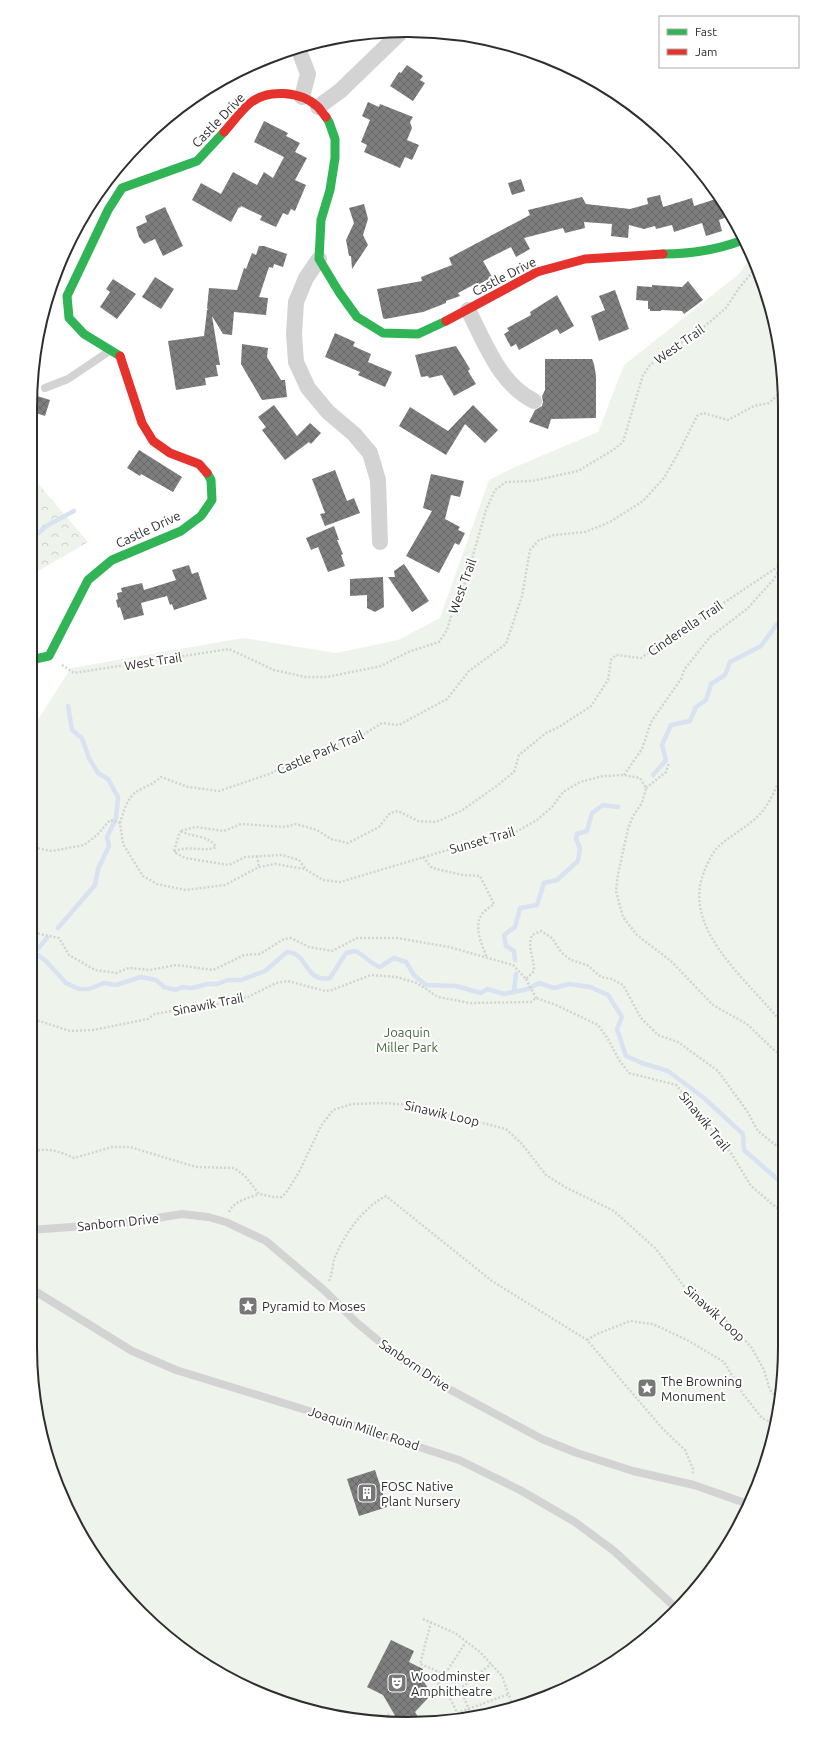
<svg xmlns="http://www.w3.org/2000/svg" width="815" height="1754" font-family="Ubuntu,sans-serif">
	<defs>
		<pattern id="forest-crowns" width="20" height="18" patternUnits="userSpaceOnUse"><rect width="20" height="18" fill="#eef4ec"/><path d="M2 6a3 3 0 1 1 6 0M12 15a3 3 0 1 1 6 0" fill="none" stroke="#ccd2cb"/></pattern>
		<pattern id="building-cross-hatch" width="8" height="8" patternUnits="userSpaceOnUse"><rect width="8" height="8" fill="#7e7e7e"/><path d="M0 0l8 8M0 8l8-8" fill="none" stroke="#686868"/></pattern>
	</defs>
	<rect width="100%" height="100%" fill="#fff"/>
	<polygon fill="url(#forest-crowns)" points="30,474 88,542 30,576"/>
	<polygon fill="#eef4ec" points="752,255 756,263 782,358 785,1347 778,1420 756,1491 691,1596 596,1674 529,1704 457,1721 334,1717 219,1674 124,1595 80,1535 50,1468 30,1346 30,732 71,668 243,638 336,653 398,640 440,618 489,480 515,467 598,432 624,365 739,274"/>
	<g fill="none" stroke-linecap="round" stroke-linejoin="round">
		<g stroke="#d8e2f0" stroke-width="4.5">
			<polyline points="30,540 48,525 74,511"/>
			<polyline points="653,775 666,760 662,745 671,725 690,721 696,707 706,700 711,684 725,675 730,662 761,646 777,624 783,620"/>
			<polyline points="58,928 95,885 98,869 109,846 107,837 116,818 118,797 108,779 98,773 89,758 82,738 72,730 68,706"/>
			<path d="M 30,949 L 46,961 L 66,983 L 79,989 L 89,989 L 104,983 L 116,985 L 141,977 L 156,980 L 164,987 L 176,990 L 182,987 L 192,988 L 207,984 L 217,984 L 228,980 L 241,980 L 265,971 L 287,952 C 309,953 304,983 330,978 L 346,953 L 355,951 C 365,955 370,964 380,967 L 394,958 L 406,962 L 414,975 L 426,985 L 456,986 L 481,993 L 487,989 L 504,994 L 528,989 L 539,983 L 554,988 L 569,984 L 590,987 L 608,995 L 622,1017 L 617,1029 L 626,1056 L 642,1063 L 668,1071 L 704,1098 L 743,1134 L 744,1150 L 784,1185"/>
			<polyline points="35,952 47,938"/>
			<polyline points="515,960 514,951 506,946 504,935 515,927 520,908 537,905 544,883 557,880 578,861 580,848 576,839 577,834 587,831 592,813 603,805 618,807"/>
			<polyline points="514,991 516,974"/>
		</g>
	</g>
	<g fill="url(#building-cross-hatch)">
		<polygon points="407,65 423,76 420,80 425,83 413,101 390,86 399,72 401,73"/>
		<polygon points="368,102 379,107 380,104 413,117 410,122 412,128 407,140 419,145 412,160 405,157 400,168 364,152 367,145 361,142 370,120 362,116"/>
		<polygon points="264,121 288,133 286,136 300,143 295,152 307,158 295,180 306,185 295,211 291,209 288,215 283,213 276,227 260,220 262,216 241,206 240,208 239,207 231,222 192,200 201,183 221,194 233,172 257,185 264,172 273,178 284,157 254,142"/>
		<polygon points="521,179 525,191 512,195 508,183"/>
		<polygon points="660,195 663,207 692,198 694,206 719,198 729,216 719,220 722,231 706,236 702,223 674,232 672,225 656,229 655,226 644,229 629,225 628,238 611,236 612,224 584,222 585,228 565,233 563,228 524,238 530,249 516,257 511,247 483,261 492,277 478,285 477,283 458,293 460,296 446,301 446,303 423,312 385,319 383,318 377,289 422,281 421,277 452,265 449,258 530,215 528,210 582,197 586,204 630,209 648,204 647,198"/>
		<polygon points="364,204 368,219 363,235 368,245 352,269 351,256 349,256 346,240 354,223 349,208"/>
		<polygon points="165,207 183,246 163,256 155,239 144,244 139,237 136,227 147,222 145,216"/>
		<polygon points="259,246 264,246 287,254 283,267 274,264 273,268 269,267 259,297 268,298 266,315 234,312 232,335 223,334 212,316 220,365 216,365 218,376 205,378 206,385 176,390 168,341 204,336 207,310 208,310 207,308 209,288 237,290 244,268 246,269 252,253 256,255"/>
		<polygon points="155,277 174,289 161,309 142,297"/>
		<polygon points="113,279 136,294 117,319 100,307 110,292 106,289"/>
		<polygon points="688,281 703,300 684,314 682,311 661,310 661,311 650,311 650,309 648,309 648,301 636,300 637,286 652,287 652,285 682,287"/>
		<polygon points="615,290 629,329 599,341 591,316 605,310 599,296"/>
		<polygon points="557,295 574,326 560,334 557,329 519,350 516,344 511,347 504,334 509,331 507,328 531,315 530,312"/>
		<polygon points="335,333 355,342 353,346 371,354 368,362 392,372 385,387 358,375 360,372 325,357"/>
		<polygon points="242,344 268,348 267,357 281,380 285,380 287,397 262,400 241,364"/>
		<polygon points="456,346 470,369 468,371 476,384 454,396 442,375 429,378 428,376 421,377 415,355"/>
		<polygon points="545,359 592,359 594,364 596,376 596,418 551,419 548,429 529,422 535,410 542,406 543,402 542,396 545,390"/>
		<polygon points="31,394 50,400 45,416 30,411"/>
		<polygon points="274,405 297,436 310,423 321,433 311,444 309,442 285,460 262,430 266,427 258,417"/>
		<polygon points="473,405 498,430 485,443 465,424 446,455 399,426 410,407 448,431"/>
		<polygon points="139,450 182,477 173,492 141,474 140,476 127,468"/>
		<polygon points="335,470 347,501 354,498 360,513 325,526 320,514 325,513 312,479"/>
		<polygon points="431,474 464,481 460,497 451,495 445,519 460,527 458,530 465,533 459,545 455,543 439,573 406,556 432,511 423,508"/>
		<polygon points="334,526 339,540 337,540 343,554 341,555 345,566 328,572 318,547 311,550 306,538"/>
		<polygon points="404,564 429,601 412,612 388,577 395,577 394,571"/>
		<polygon points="189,565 192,574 198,572 207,599 174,610 172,604 170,605 167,596 141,603 144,615 124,620 120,607 118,608 116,600 118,599 117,593 122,592 121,588 142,583 144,590 176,580 172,570"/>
		<polygon points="383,577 384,607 375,612 367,608 367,595 350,596 350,579"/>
		<polygon points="375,1470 387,1507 359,1516 347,1479"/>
		<polygon points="391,1640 414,1651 409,1662 423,1669 422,1679 428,1688 428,1698 415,1712 420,1720 397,1719 383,1695 367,1687"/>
	</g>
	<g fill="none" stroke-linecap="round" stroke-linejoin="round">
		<g stroke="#d3d3d3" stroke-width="2.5" stroke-dasharray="2 2" stroke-linecap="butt">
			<polyline points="62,665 74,673 229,649 274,670 306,677 327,677 381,666 408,652 439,642 447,630 453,610 465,583 486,510 495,490 506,482 532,481 578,471 613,450 623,442 643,375 650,365 705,326 726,308 739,288 757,267"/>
			<path d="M 783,771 C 777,785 771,802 760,814 C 748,827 730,835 717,848 C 711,855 707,864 704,872 C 680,931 753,984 784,1026"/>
			<polyline points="624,775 642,749 651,722 681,679 684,670 710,637 747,609 774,579 782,565"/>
			<polyline points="646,788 666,772 669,763"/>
			<path d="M 120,823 C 123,813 127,798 136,792 C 144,787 154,784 161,777 L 188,787 L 219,791 L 269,774 L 334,745 L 358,738 L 382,723 L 399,725 L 447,699 L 469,671 L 506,644 L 522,596 L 530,550 L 539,540 L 554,535 L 585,532 L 610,522 L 643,501 L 664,478 L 681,448 L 697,416 L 703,413 L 728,420 L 754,406 L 769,403 L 782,391"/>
			<polyline points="30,847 52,851 84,845 97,835 110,820 120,823 123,844 143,876 157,884 185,890 225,885 259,867 275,864 305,869 323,880 340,882 461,846 496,836 514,833 537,820 552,807 563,792 580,782 603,776 624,775 640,778 646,788 642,803 633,816 628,829 618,874 616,891 623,917 637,935 671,961 713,1005 747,1024 775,1051 784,1056"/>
			<polyline points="174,851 180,831"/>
			<polyline points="257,856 259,867"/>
			<path d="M 423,857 L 432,868 L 463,875 L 480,876 L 494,904 C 490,907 485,910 482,914 C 473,927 482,945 487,958"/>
			<path d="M 305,868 L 299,860 L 282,855 L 245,857 L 229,865 L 185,858 L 174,852 C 187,844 203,853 216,847 C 209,835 191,837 180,831 L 196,827 L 224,831 L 241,824 L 285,827 L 296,824 L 317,830 L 331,839 L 348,843 L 379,827 L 390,813 L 398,811 L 418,821 L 436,822 L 461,811 L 498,785 L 514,772 L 519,755 L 546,733 L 559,727 L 591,706 L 608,680 L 611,660 L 616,655 L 641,658 L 782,564"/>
			<path d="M 30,932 L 59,938 L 69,955 L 95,970 L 116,973 L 129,968 L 150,970 L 176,965 L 213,970 L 244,955 L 260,954 L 284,939 L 291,938 L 309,947 L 332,951 L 357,938 L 397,938 L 449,947 L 513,965 L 526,979 L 534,971 C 534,957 527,948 532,935 L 541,931 L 552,938 L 562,953 L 571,960 L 587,965 L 601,977 L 612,979 L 623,985 L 641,1018 L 658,1035 L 678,1042 L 718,1071 L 747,1111 L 758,1131 L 784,1152"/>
			<polyline points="526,979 536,998"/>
			<polyline points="30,1018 70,1031 93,1030 148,1019 155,1014 204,1005 218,1004 248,997 276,983 288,981 325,991 332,990 371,975 396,977 417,983 438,997 470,1003 531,1002 536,998 556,1005 598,1025 608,1039 619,1060 629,1073 676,1085 731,1153 751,1186 785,1215"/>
			<path d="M 30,1152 C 46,1147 59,1151 74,1158 L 112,1147 L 130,1147 L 196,1167 L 234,1168 L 245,1176 L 259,1194 L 274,1197 L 282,1197 L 288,1190 L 299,1172 L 321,1126 L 333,1110 L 352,1104 L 382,1103 L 411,1105 L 506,1129 L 522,1144 L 546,1175 L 565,1187 L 614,1211 L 656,1249 L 689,1293 L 713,1309 L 735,1329 L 752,1348 L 764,1370 L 770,1390 L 780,1401"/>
			<path d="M 229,1212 C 233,1201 249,1198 259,1194"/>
			<path d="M 329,1281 C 333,1273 332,1264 335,1257 C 345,1233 364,1207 386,1196 L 492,1281 L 587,1340 L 662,1428 L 685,1450 L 693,1469 L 693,1475"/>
			<polyline points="587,1340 597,1334 630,1321 653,1324 689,1341 724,1362 743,1394 762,1418 776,1425"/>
			<polyline points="423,1619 455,1633 480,1652 502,1676 511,1701 512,1708"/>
			<path d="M 431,1622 L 420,1664 C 449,1674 463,1687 471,1717"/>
			<path d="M 425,1673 C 442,1685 454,1700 459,1720"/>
			<polyline points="439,1683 466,1642"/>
			<polyline points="450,1697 491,1664"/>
			<polyline points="457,1713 509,1694"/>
			<polyline points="385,1718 389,1714"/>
		</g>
		<g stroke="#d3d3d3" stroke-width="8">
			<polyline points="45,388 68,379 108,352"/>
			<polyline points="30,1230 126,1223 182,1214 208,1217 226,1222 266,1241 325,1291 356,1322 398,1357 447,1388 542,1439 577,1453 633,1471 694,1485 748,1504"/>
			<polyline points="30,1288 132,1351 176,1370 306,1410 459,1460 520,1490 575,1522 614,1551 676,1608"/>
		</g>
		<g stroke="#d3d3d3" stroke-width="16">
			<polyline points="298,48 308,74 302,97"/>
			<polyline points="318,107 340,91 399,34"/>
			<polyline points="319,259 306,278 296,302 294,334 296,362 308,388 328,412 354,434 370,453 378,480 380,542"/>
			<path d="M 468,310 C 485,342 499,384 534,401"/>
		</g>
		<g stroke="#30b455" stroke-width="9">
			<polyline points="326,117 329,122 335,139 335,158 330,190 321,220 319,259 339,292 357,317 383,333 418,334 446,321"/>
			<path d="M 663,254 C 691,254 717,250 743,240"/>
			<polyline points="120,356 84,334 69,318 67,296 108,210 122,188 197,161 224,132"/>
			<polyline points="30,660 49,656 88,580 112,560 181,531 201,516 212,500 211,480 207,473"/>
		</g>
		<g stroke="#e5322d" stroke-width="9">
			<path d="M 224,132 C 232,123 240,112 249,104 C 267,88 301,91 318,107 C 321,110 323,114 326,117"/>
			<polyline points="446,321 537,272 585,259 663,254"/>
			<polyline points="120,356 142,423 153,441 170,453 199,464 207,473"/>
		</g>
	</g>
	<defs>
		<g id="sight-square" transform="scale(1)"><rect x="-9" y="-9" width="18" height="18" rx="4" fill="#777" stroke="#fff"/><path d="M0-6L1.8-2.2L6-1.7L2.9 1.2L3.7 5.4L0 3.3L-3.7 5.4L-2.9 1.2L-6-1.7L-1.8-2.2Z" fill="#fff"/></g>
		<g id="building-square" transform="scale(1)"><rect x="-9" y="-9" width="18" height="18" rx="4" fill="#777" stroke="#fff"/><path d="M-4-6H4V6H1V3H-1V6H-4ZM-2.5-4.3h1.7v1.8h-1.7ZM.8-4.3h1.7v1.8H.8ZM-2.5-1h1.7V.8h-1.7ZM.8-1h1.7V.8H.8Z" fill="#fff"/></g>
		<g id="theatre-square" transform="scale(1)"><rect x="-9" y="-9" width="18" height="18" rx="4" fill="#777" stroke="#fff"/><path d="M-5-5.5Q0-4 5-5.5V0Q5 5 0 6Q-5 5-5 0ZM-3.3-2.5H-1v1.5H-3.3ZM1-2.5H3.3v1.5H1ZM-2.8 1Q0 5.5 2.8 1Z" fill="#fff"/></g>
	</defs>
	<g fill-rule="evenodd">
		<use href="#sight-square" x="248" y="1306"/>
		<use href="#sight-square" x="647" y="1388"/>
		<use href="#building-square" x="367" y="1493"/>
		<use href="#theatre-square" x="397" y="1683"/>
	</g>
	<g text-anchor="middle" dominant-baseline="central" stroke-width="4" stroke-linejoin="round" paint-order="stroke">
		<g font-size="13" fill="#2e2e2e" stroke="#fff">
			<text transform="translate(218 120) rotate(-46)">Castle Drive</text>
			<text transform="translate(504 276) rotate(-27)">Castle Drive</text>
			<text transform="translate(679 344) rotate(-35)">West Trail</text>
			<text transform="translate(148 529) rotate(-25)">Castle Drive</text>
			<text transform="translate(462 586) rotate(-70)">West Trail</text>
			<text transform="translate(685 628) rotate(-34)">Cinderella Trail</text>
			<text transform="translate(153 661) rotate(-9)">West Trail</text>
			<text transform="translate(320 752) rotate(-23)">Castle Park Trail</text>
			<text transform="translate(482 840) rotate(-16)">Sunset Trail</text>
			<text transform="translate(208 1004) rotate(-11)">Sinawik Trail</text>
			<text transform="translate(442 1113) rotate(13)">Sinawik Loop</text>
			<text transform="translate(705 1121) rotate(51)">Sinawik Trail</text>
			<text transform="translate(118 1222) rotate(-6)">Sanborn Drive</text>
			<text transform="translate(715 1313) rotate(42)">Sinawik Loop</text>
			<text transform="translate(415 1365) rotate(34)">Sanborn Drive</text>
			<text transform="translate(364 1428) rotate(18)">Joaquin Miller Road</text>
		</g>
		<g font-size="13" fill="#47683c" stroke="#fff">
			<text x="407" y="1032">Joaquin<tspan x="407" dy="15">Miller Park</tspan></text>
		</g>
		<g font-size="13" fill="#2e2e2e" stroke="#fff" text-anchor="start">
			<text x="262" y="1306">Pyramid to Moses</text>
			<text x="661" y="1381">The Browning<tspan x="661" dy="15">Monument</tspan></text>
			<text x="381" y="1486">FOSC Native<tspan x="381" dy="15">Plant Nursery</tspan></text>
			<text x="411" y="1676">Woodminster<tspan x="411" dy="15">Amphitheatre</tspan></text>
		</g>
	</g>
	<path d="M0 0H815V1754H0ZM407 37H408A370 370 0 0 1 778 407V1347A370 370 0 0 1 408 1717H407A370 370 0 0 1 37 1347V407A370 370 0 0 1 407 37Z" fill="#fff" fill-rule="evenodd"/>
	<path fill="none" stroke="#2e2e2e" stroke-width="2" d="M407 37H408A370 370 0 0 1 778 407V1347A370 370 0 0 1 408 1717H407A370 370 0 0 1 37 1347V407A370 370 0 0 1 407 37Z"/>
	<rect x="659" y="16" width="140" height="52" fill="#ffffff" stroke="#ababab"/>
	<rect x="667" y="29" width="20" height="6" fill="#30b455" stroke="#ababab"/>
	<text x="695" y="36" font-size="12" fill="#2e2e2e">Fast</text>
	<rect x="667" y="49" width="20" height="6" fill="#e5322d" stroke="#ababab"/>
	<text x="695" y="56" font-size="12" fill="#2e2e2e">Jam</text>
</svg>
